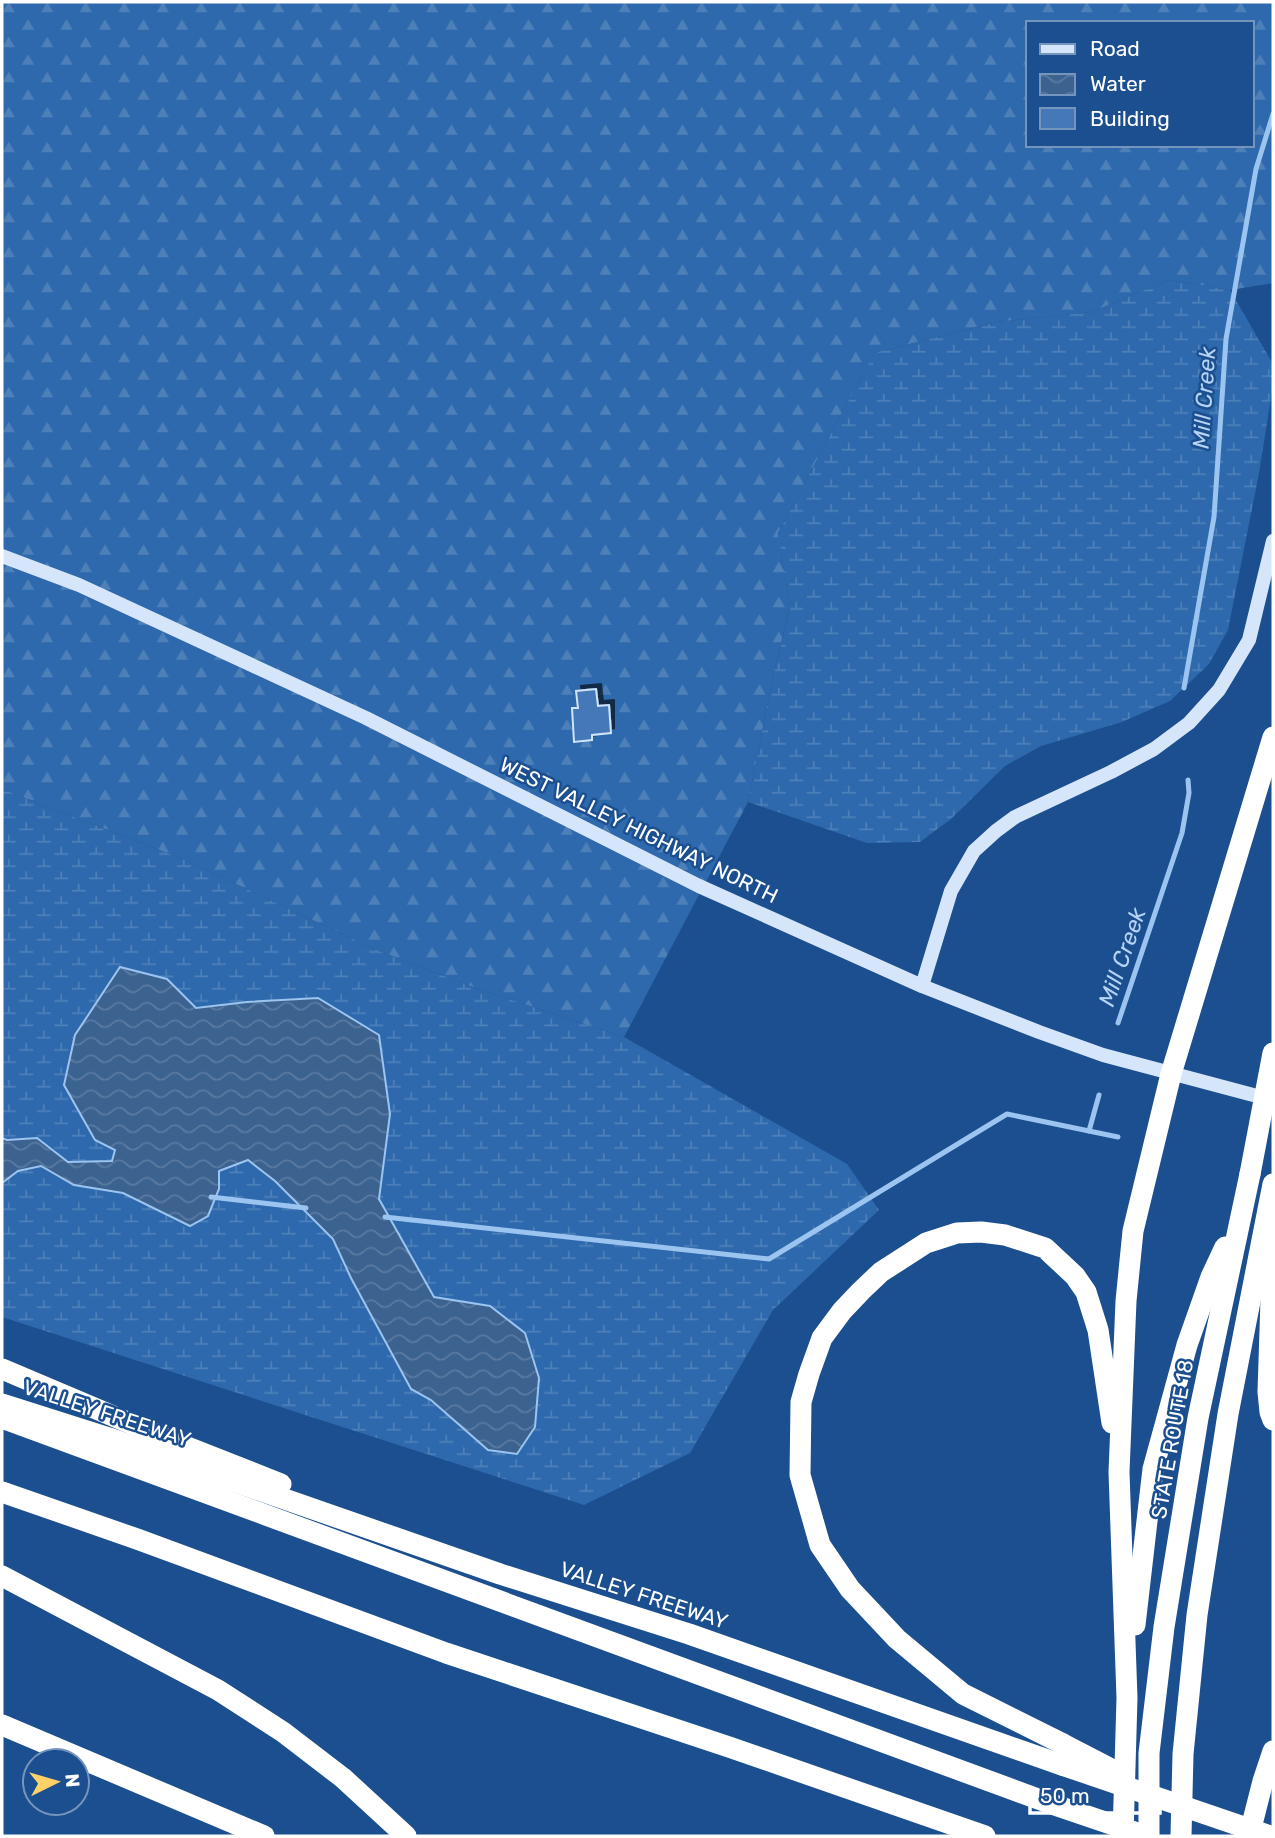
<svg xmlns="http://www.w3.org/2000/svg" width="1275" height="1838" font-family="Rubik,sans-serif">
	<defs>
		<pattern id="forest-firs" width="22" height="20" patternUnits="userSpaceOnUse" patternTransform="scale(1.75)"><rect width="22" height="20" fill="#2e69ad"/><path d="M5 1l3.5 6h-7zM16 11l3.5 6h-7z" fill="#4d80b9"/></pattern>
		<pattern id="wetland-marsh" width="20" height="14" patternUnits="userSpaceOnUse" patternTransform="scale(1.75)"><rect width="20" height="14" fill="#2e69ad"/><path d="M1 5h8M5 5V1M11 12h8M15 12V8" fill="none" stroke="#4d80b9"/></pattern>
		<pattern id="water-waves" width="16" height="10" patternUnits="userSpaceOnUse" patternTransform="scale(1.75)"><rect width="16" height="10" fill="#3c6290"/><path d="M0 5q4-4 8 0t8 0" fill="none" stroke="#597aa1"/></pattern>
		<filter id="shadow"><feDropShadow dx="5" dy="-5" stdDeviation="0" flood-color="#0009"/></filter>
	</defs>
	<rect width="100%" height="100%" fill="#1b4f8f"/>
	<path fill="url(#forest-firs)" fill-rule="evenodd" d="M 2,2 L 1273,2 L 1273,283 L 1230,290 L 1169,280 L 1092,312 L 997,322 L 874,353 L 778,533 L 790,607 L 774,672 L 748,802 L 624,1037 L 478,989 L 374,949 L 185,860 L 2,789 ZM 1028,23 L 1252,23 L 1252,145 L 1028,145 Z"/>
	<g fill="url(#wetland-marsh)">
		<polygon points="1169,280 1230,290 1273,364 1273,385 1259,473 1228,630 1209,664 1170,701 1122,722 1041,746 1005,766 951,819 920,842 867,843 748,802 774,672 790,608 778,533 874,353 997,322 1092,312"/>
		<polygon points="2,789 185,860 374,949 478,989 624,1037 847,1164 879,1210 773,1310 690,1453 584,1505 2,1317"/>
	</g>
	<polygon fill="url(#water-waves)" stroke="#9cc4f0" stroke-width="2" points="120,967 167,979 196,1008 247,1002 318,998 379,1035 390,1114 379,1199 434,1297 490,1306 525,1333 539,1378 535,1427 517,1454 488,1450 431,1400 411,1389 351,1278 333,1239 275,1181 248,1160 219,1171 219,1189 208,1216 190,1226 123,1193 74,1185 41,1166 18,1171 2,1183 2,1138 7,1140 37,1138 68,1162 112,1161 115,1150 95,1140 64,1085 75,1035"/>
	<g fill="none" stroke-linecap="round" stroke-linejoin="round">
		<g stroke="#9cc4f0" stroke-width="5">
			<polyline points="1184,688 1214,517 1226,339 1256,169 1273,114"/>
			<polyline points="1118,1023 1182,833 1189,793 1188,780"/>
			<polyline points="1089,1131 1099,1095"/>
			<polyline points="211,1197 306,1208"/>
			<polyline points="385,1217 769,1259 1007,1114 1118,1137"/>
		</g>
	</g>
	<polygon fill="#4478b7" stroke="#cfe3fa" stroke-width="2" filter="url(#shadow)" points="596,689 598,706 609,705 611,733 592,735 592,740 574,742 572,708 578,708 576,691"/>
	<g fill="none" stroke-linecap="round" stroke-linejoin="round">
		<g stroke="#d6e6fa" stroke-width="14">
			<polyline points="2,556 79,585 366,718 699,886 922,986 1039,1032 1103,1055 1272,1100"/>
			<polyline points="922,986 951,891 974,851 996,831 1015,817 1111,772 1154,749 1189,723 1219,690 1249,640 1273,541"/>
		</g>
		<g stroke="#fff" stroke-width="21">
			<polyline points="1273,1237 1268,1392 1270,1412 1273,1420"/>
			<polyline points="2,1369 172,1441 281,1484"/>
			<polyline points="2,1404 109,1438 500,1574 689,1634 1062,1765"/>
			<polyline points="2,1418 1049,1803"/>
			<polyline points="2,1492 137,1539 446,1653 729,1747 985,1836"/>
			<polyline points="2,1576 218,1690 283,1732 343,1778 406,1836"/>
			<polyline points="1135,1625 1153,1469 1187,1345 1211,1277 1225,1247"/>
			<polyline points="2,1725 264,1836"/>
			<polyline points="1063,1744 963,1694 897,1639 850,1589 820,1545 800,1475 801,1402 809,1374 822,1338 842,1311 861,1291 881,1272 926,1243 957,1233 981,1232 1005,1235 1045,1248 1075,1276 1086,1292 1098,1330 1112,1423"/>
			<polyline points="1123,1836 1127,1698 1119,1472 1126,1301 1133,1231 1171,1074 1273,737"/>
			<polyline points="1149,1836 1149,1753 1164,1627 1198,1418 1250,1174"/>
			<polyline points="1181,1836 1183,1754 1197,1615 1228,1414 1273,1184"/>
			<polyline points="1249,1836 1263,1781 1273,1751"/>
		</g>
		<g stroke="#fff" stroke-width="21">
			<polyline points="1250,1174 1273,1053"/>
			<polyline points="1063,1744 1121,1774"/>
			<polyline points="1062,1765 1270,1836"/>
			<polyline points="1049,1803 1146,1836"/>
		</g>
	</g>
	<g text-anchor="middle" dominant-baseline="central" stroke-width="5" stroke-linejoin="round" paint-order="stroke">
		<g font-size="21" fill="#fff" stroke="#1b4f8f">
			<text transform="translate(639 830) rotate(26)">WEST VALLEY HIGHWAY NORTH</text>
			<text transform="translate(107 1413) rotate(18)">VALLEY FREEWAY</text>
			<text transform="translate(1172 1439) rotate(-80)">STATE ROUTE 18</text>
			<text transform="translate(644 1595) rotate(18)">VALLEY FREEWAY</text>
		</g>
		<g font-size="23" font-style="italic" fill="#b5d3f5" stroke="#1b4f8f">
			<text transform="translate(1204 398) rotate(-86)">Mill Creek</text>
			<text transform="translate(1122 957) rotate(-71)">Mill Creek</text>
		</g>
	</g>
	<rect width="1275" height="1838" fill="none" stroke="#ffffff" stroke-width="7"/>
	<rect x="1026" y="21" width="228" height="126" fill="#1b4f8f" stroke="#7695bc" stroke-width="2"/>
	<rect x="1040" y="44" width="35" height="10" fill="#d6e6fa" stroke="#7695bc" stroke-width="2"/>
	<text x="1090" y="56" font-size="21" fill="#ffffff">Road</text>
	<rect x="1040" y="74" width="35" height="21" fill="url(#water-waves)" stroke="#7695bc" stroke-width="2"/>
	<text x="1090" y="91" font-size="21" fill="#ffffff">Water</text>
	<rect x="1040" y="108" width="35" height="21" fill="#4478b7" stroke="#7695bc" stroke-width="2"/>
	<text x="1090" y="126" font-size="21" fill="#ffffff">Building</text>
	<g transform="translate(56 1782) rotate(85)"><circle r="33" fill="#1b4f8f" stroke="#7695bc" stroke-width="2"/>
	<path d="M0-5L12 26L0 18L-12 26Z" fill="#ffd166"/>
	<text y="-10" font-size="19" font-weight="bold" text-anchor="middle" fill="#ffffff">N</text>
	</g>
	<path d="M1030 1803v10h130v-10" fill="none" stroke="#ffffff" stroke-width="3.5"/>
	<text x="1040" y="1803" font-size="21" fill="#ffffff" stroke="#1b4f8f" stroke-width="5" paint-order="stroke">50 m</text>
</svg>
